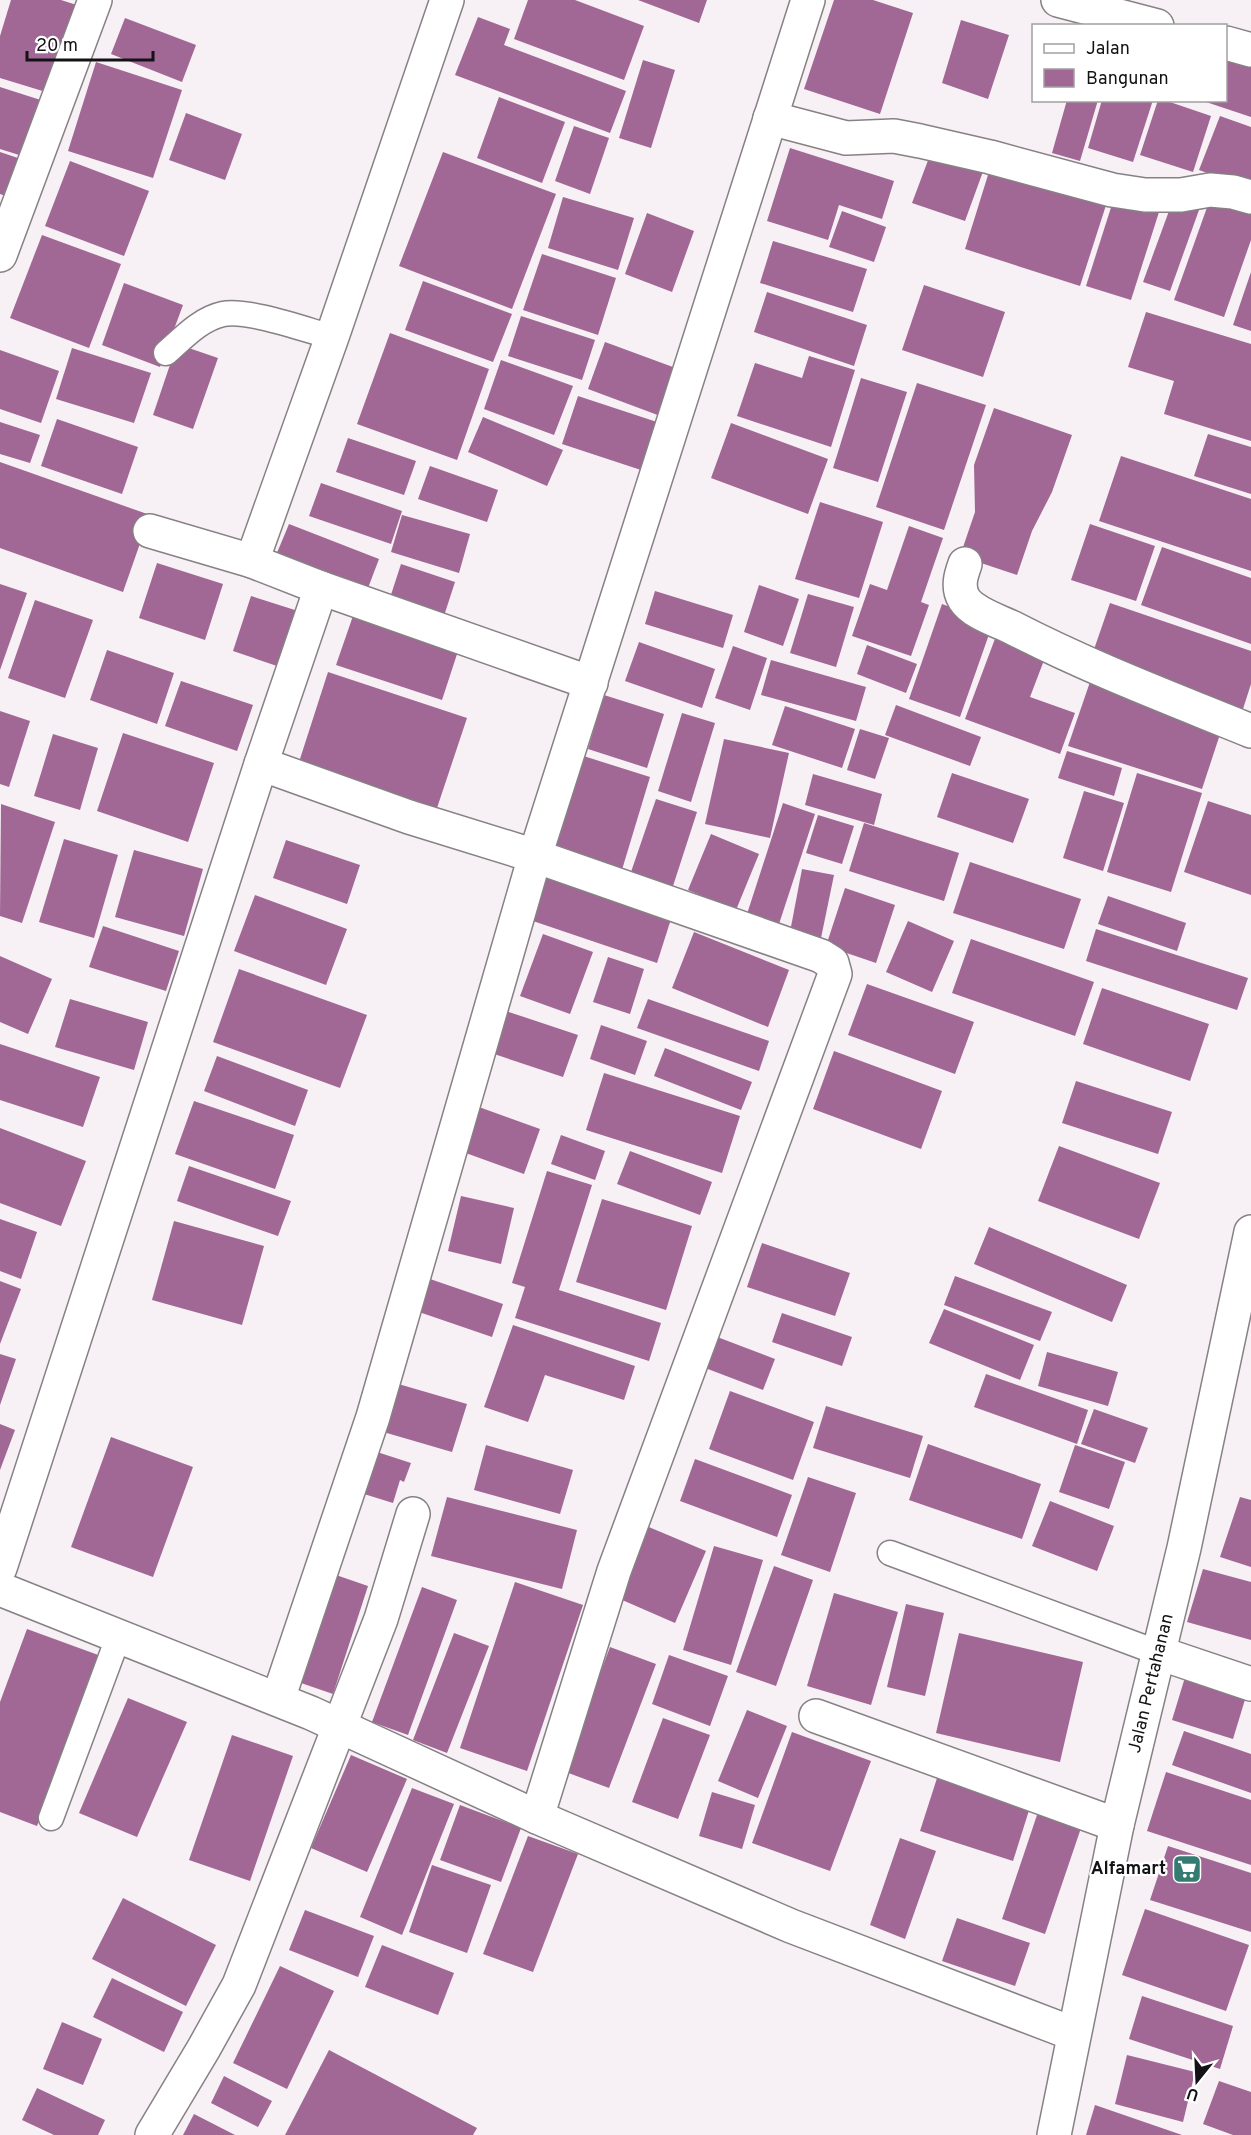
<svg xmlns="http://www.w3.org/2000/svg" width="1251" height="2135" font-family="Overpass,sans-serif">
	<rect width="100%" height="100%" fill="#f7f1f5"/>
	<g fill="#a16795">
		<polygon points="11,0 61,0 86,8 59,96 0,78 0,36"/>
		<polygon points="528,0 575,0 644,26 624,80 514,39"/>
		<polygon points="638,0 707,0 699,23"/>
		<polygon points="834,0 873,0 913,13 880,114 804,89"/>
		<polygon points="478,17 510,29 504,45 626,91 610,133 455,75"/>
		<polygon points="125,18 196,45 182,82 111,54"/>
		<polygon points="961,20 1009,35 988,99 942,83"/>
		<polygon points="1226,55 1251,64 1251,117 1203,101 1226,100"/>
		<polygon points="643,60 675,70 651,148 619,138"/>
		<polygon points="96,62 182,90 153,178 68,151"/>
		<polygon points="0,87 50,103 32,159 0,149"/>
		<polygon points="499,97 565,122 542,183 477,158"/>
		<polygon points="1067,100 1098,100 1080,161 1052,153"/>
		<polygon points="1102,100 1153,100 1133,162 1088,148"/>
		<polygon points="1158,100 1164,100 1211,116 1193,172 1140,155"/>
		<polygon points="186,113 242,134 225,180 169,160"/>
		<polygon points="1220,116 1251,127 1251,189 1199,170"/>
		<polygon points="574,126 609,138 590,194 555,181"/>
		<polygon points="933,147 985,166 965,221 912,203"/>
		<polygon points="790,148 894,181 882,219 839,205 828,240 767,221"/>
		<polygon points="0,152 27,161 14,199 0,194"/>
		<polygon points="443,152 556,194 512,309 399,266"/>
		<polygon points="70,161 149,191 124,256 45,226"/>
		<polygon points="992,162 1108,199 1080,286 965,249"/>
		<polygon points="563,197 634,218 618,270 548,248"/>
		<polygon points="1114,198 1159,212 1131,300 1086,286"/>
		<polygon points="1210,199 1251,213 1251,240 1224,317 1174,300"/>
		<polygon points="1173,200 1199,210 1170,291 1143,282"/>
		<polygon points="842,211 886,227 874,262 829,247"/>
		<polygon points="647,213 694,231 672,292 625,274"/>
		<polygon points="42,235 121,264 89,348 10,318"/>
		<polygon points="773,241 867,269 853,312 760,283"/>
		<polygon points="542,254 616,278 598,335 523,310"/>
		<polygon points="1251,272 1251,331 1233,325"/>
		<polygon points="423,281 512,314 493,362 405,330"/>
		<polygon points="124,283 183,305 160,367 102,345"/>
		<polygon points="924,285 1005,312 983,377 902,350"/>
		<polygon points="767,292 867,325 854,366 754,332"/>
		<polygon points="1146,312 1251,344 1251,441 1164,414 1174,381 1128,367"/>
		<polygon points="521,316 595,340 582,380 508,356"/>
		<polygon points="390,333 489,369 457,460 357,424"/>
		<polygon points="605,342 681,370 663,417 588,389"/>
		<polygon points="177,344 218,358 193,429 153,415"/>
		<polygon points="72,348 151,373 134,423 56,399"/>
		<polygon points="0,350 59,371 41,423 0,409"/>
		<polygon points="809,356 855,370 831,447 737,416 755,363 802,378"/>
		<polygon points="501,360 573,386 554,435 484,409"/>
		<polygon points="861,378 907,392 878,482 833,468"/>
		<polygon points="917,383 986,405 944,530 876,507"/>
		<polygon points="578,396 663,424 647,472 562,444"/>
		<polygon points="994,408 1072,435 1052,492 1032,531 1017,575 960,556 975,512 974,465"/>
		<polygon points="483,417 563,450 547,486 468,452"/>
		<polygon points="57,419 138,447 122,494 41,466"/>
		<polygon points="0,422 40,435 30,463 0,454"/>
		<polygon points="731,423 828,459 808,514 711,478"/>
		<polygon points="1208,434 1251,447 1251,494 1194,476"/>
		<polygon points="348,438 416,461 404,495 336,472"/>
		<polygon points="1121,456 1251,499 1251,571 1099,521"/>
		<polygon points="0,462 150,515 123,592 0,548"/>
		<polygon points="430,466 498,490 487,522 418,499"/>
		<polygon points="321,483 402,511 391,544 309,516"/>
		<polygon points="820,502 883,522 859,598 795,579"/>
		<polygon points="402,515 470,534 459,573 391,552"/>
		<polygon points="289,524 379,559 365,596 274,560"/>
		<polygon points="1090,524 1155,546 1136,601 1071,580"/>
		<polygon points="909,526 943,538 921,602 929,605 911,656 852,636 870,584 887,590"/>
		<polygon points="1162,547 1251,578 1251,644 1141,605"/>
		<polygon points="157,563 223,584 205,640 139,618"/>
		<polygon points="401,564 455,582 442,622 388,604"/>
		<polygon points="0,584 27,593 0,670"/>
		<polygon points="759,585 799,599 783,646 744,632"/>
		<polygon points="655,591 733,615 723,648 645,624"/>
		<polygon points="808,594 854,607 836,667 790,653"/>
		<polygon points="251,596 298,611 280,667 233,651"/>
		<polygon points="35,600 93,620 65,698 8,678"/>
		<polygon points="1110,603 1251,651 1251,684 1242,712 1090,661"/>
		<polygon points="942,604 993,623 960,717 909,699"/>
		<polygon points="354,613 459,648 442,700 336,665"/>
		<polygon points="996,636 1046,655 1030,697 1075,713 1060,754 965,719"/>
		<polygon points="639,642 715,669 702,708 625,681"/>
		<polygon points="867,645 917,664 906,693 857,674"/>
		<polygon points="733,646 767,658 750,710 715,698"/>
		<polygon points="107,650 174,673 157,724 90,700"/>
		<polygon points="771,660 866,687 856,721 761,695"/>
		<polygon points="328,672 467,718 437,808 299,762"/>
		<polygon points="1091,679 1224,722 1202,789 1068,746"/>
		<polygon points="181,681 253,705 237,751 165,726"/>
		<polygon points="604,695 664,714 647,768 588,749"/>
		<polygon points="896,705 981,737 970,766 885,735"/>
		<polygon points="785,706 855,729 842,768 772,745"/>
		<polygon points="0,711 30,721 9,787 0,784"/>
		<polygon points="682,713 715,723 691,802 658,791"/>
		<polygon points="860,729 889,738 875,779 847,770"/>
		<polygon points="123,733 214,763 188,842 97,811"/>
		<polygon points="53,734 98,748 80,810 34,796"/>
		<polygon points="724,739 789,753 770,838 705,824"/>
		<polygon points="1067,751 1122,768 1114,796 1058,778"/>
		<polygon points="574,753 650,777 621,873 545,850"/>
		<polygon points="952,773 1029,799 1013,843 937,817"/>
		<polygon points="1137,773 1202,793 1171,892 1107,872"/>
		<polygon points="813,774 882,794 874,825 805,805"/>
		<polygon points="1084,791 1124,803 1103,871 1063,858"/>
		<polygon points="656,799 697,812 673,886 631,872"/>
		<polygon points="1208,801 1251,815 1251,895 1184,872"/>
		<polygon points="783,803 815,814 779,924 747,914"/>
		<polygon points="1,804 55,822 22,923 0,916"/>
		<polygon points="818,815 854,826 842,864 806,853"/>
		<polygon points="864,823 959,853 944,901 849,871"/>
		<polygon points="711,834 759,854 736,910 688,890"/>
		<polygon points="64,839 118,855 94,938 39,922"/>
		<polygon points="286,840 360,865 347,904 273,878"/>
		<polygon points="134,850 203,869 184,936 115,917"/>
		<polygon points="970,862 1081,899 1064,949 953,913"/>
		<polygon points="802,869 834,875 821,938 790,932"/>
		<polygon points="544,877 671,919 657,963 530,920"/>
		<polygon points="845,888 895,905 876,963 826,946"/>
		<polygon points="255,895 347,929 326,985 234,951"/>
		<polygon points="1108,896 1186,923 1177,951 1098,924"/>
		<polygon points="908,921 954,941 932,992 886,972"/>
		<polygon points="103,926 179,951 166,991 89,967"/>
		<polygon points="1096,929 1248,978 1237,1010 1086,961"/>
		<polygon points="694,932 789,970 768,1027 672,988"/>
		<polygon points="543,934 593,952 570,1014 520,996"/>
		<polygon points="971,939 1094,982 1075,1036 952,993"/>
		<polygon points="0,956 52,979 28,1034 0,1022"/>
		<polygon points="608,957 644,969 630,1014 593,1002"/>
		<polygon points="239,969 367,1015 340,1088 213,1042"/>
		<polygon points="867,984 974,1022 955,1074 848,1035"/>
		<polygon points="1102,988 1209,1024 1190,1081 1083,1044"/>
		<polygon points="70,999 148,1022 134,1070 55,1047"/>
		<polygon points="648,999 769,1041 759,1071 637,1028"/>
		<polygon points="500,1009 578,1035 563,1077 485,1051"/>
		<polygon points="601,1025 647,1041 635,1075 590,1059"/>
		<polygon points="0,1044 100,1077 83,1127 0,1100"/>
		<polygon points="665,1048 752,1082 741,1110 654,1076"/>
		<polygon points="834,1051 942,1091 921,1149 813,1109"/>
		<polygon points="217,1056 308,1090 295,1126 204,1091"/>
		<polygon points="604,1073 740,1116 722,1173 586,1130"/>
		<polygon points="1076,1081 1172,1112 1158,1154 1062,1123"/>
		<polygon points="194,1101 294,1135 275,1189 175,1154"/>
		<polygon points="479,1107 540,1129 524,1174 463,1152"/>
		<polygon points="0,1128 86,1161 61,1226 0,1203"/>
		<polygon points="561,1135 605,1151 595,1180 551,1164"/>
		<polygon points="1059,1146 1160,1183 1139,1239 1038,1201"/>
		<polygon points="630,1151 712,1182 700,1215 617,1184"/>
		<polygon points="189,1166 291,1201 278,1236 177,1201"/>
		<polygon points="547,1171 592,1185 559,1290 661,1323 649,1361 515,1318 525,1287 512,1283"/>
		<polygon points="461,1196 514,1208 501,1264 448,1251"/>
		<polygon points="602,1199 692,1226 666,1310 576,1282"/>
		<polygon points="0,1219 37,1232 21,1279 0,1271"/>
		<polygon points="174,1221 264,1246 242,1325 152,1300"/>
		<polygon points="989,1227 1127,1285 1112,1322 974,1264"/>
		<polygon points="762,1243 850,1273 835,1316 747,1287"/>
		<polygon points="955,1276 1052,1312 1040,1341 944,1305"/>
		<polygon points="430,1279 503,1304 492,1337 419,1312"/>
		<polygon points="0,1281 21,1289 0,1344"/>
		<polygon points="944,1309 1034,1345 1020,1380 929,1343"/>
		<polygon points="782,1313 852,1337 842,1366 772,1342"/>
		<polygon points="513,1325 635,1366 624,1400 545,1375 528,1422 484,1407"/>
		<polygon points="712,1335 775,1359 763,1390 700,1366"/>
		<polygon points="1047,1352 1118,1372 1108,1406 1038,1386"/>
		<polygon points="0,1354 16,1359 0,1405"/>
		<polygon points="986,1374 1088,1410 1077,1444 974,1407"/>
		<polygon points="395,1383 467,1404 452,1452 380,1431"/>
		<polygon points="730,1391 814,1422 793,1480 709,1449"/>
		<polygon points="826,1406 923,1436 910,1478 813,1448"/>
		<polygon points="1094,1409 1148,1428 1135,1463 1081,1444"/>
		<polygon points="0,1424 15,1430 0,1470"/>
		<polygon points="111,1437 193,1467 153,1577 71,1547"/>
		<polygon points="928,1444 1041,1484 1022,1539 909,1500"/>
		<polygon points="486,1445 573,1470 560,1514 474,1490"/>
		<polygon points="1075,1445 1125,1462 1109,1509 1059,1492"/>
		<polygon points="377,1452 411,1463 404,1482 400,1480 393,1503 364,1494"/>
		<polygon points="695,1459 792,1495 777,1537 680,1501"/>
		<polygon points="808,1477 856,1493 830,1572 781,1555"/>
		<polygon points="447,1497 577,1530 562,1589 431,1556"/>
		<polygon points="1240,1497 1251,1500 1251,1567 1220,1557"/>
		<polygon points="1050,1501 1114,1526 1097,1571 1032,1546"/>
		<polygon points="644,1525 706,1551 675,1623 613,1596"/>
		<polygon points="714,1546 763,1560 731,1665 683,1650"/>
		<polygon points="774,1566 813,1580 776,1686 736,1672"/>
		<polygon points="1203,1569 1251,1582 1251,1640 1187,1622"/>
		<polygon points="336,1575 368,1586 333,1694 301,1683"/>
		<polygon points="515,1582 583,1605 527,1771 460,1748"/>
		<polygon points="422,1587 457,1600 408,1735 372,1722"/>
		<polygon points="834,1593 898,1612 871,1705 807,1686"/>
		<polygon points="906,1604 944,1613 925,1696 887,1687"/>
		<polygon points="27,1629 101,1656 37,1826 0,1812 0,1702"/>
		<polygon points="454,1633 489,1646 447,1753 413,1740"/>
		<polygon points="959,1633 1083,1662 1060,1762 936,1733"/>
		<polygon points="610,1647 656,1664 609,1788 563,1771"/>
		<polygon points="669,1655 728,1676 710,1726 652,1704"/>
		<polygon points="1186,1674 1247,1693 1233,1739 1172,1720"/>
		<polygon points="128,1698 187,1722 137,1837 79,1813"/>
		<polygon points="747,1710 787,1726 758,1798 718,1781"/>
		<polygon points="663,1718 710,1735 678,1819 632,1802"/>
		<polygon points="1184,1731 1251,1754 1251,1793 1172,1765"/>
		<polygon points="792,1732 871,1761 830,1871 752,1843"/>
		<polygon points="232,1735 293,1756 250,1881 189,1860"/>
		<polygon points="351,1755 407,1779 367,1872 311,1848"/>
		<polygon points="1166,1772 1251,1800 1251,1865 1147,1831"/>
		<polygon points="938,1775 1031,1804 1013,1861 920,1831"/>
		<polygon points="412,1788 454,1804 402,1935 360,1917"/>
		<polygon points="712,1792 755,1805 742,1849 699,1836"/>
		<polygon points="460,1805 521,1828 501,1882 440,1860"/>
		<polygon points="1038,1812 1081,1828 1045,1934 1002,1919"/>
		<polygon points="528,1836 578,1854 533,1972 483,1954"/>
		<polygon points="900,1838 936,1851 905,1939 870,1925"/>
		<polygon points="1168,1846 1251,1873 1251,1932 1150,1900"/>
		<polygon points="432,1865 491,1885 467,1953 409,1932"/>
		<polygon points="123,1898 216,1945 186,2006 92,1959"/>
		<polygon points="1145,1909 1249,1945 1226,2011 1122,1975"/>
		<polygon points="305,1910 374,1936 358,1977 289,1950"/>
		<polygon points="957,1918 1030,1943 1015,1986 942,1961"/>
		<polygon points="382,1945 454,1973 438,2015 365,1987"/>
		<polygon points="280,1966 334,1991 287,2089 233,2063"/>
		<polygon points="112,1978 183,2012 164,2052 93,2017"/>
		<polygon points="1142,1996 1233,2026 1220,2069 1129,2039"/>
		<polygon points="62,2022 102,2039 83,2085 43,2069"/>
		<polygon points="329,2050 477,2128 473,2135 285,2135"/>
		<polygon points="1127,2055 1195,2072 1183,2122 1115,2104"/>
		<polygon points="224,2076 272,2101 258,2127 211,2103"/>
		<polygon points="1219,2081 1251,2092 1251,2135 1233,2135 1203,2124"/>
		<polygon points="37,2088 105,2120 98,2135 54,2135 22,2120"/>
		<polygon points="1095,2105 1182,2135 1086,2135"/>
		<polygon points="194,2114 235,2135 183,2135"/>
	</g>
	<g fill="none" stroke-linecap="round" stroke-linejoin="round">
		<g stroke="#878185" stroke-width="27">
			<g id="lane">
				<path d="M 166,353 C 183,338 200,319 223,314 C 248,309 306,330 332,337"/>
				<polyline points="890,1553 1159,1653"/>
				<polyline points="51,1818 119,1635"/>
			</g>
		</g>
		<g stroke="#878185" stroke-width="36">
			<g id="street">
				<polyline points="1058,0 1157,26"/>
				<polyline points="1226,43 1251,50"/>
				<polyline points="770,118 846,138 894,136 920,141 990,157 1112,190 1145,195 1181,195 1210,190 1233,192 1251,197"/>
				<polyline points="0,255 95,0"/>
				<polyline points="150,531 252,561 321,588 591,683"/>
				<polyline points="252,561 332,337 447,0"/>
				<path d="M 965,564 C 961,575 957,587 964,599 C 973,613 996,620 1011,627 C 1088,667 1170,698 1251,731"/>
				<polyline points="261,764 409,817 535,856 821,956 832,963 835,974 614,1571 537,1817"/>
				<polyline points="0,1568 261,764 321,588"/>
				<polyline points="0,1589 311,1713 537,1817 791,1926 1074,2034"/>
				<polyline points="1159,1653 1251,1684"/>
				<polyline points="278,1699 373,1417 535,856 808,0"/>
				<polyline points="816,1716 1117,1825"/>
				<polyline points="152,2135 204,2048 239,1985 381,1619 413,1514"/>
			</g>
		</g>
		<g stroke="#878185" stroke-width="36">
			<g id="primary">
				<path id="s1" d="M 1054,2135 L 1117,1825 L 1184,1548 L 1251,1232"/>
			</g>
		</g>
		<use href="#lane" stroke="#fff" stroke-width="24"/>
		<use href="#street" stroke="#fff" stroke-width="33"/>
		<use href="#primary" stroke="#fff" stroke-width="33"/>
	</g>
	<defs>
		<g id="supermarket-square" transform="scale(1.5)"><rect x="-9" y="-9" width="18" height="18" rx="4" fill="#347b72" stroke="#fff"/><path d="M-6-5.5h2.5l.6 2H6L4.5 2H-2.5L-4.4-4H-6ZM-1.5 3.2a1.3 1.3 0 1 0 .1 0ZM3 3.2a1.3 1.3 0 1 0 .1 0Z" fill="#fff"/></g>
	</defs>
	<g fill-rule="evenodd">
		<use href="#supermarket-square" x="1187" y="1869"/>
	</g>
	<g text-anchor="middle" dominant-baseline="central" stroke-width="4.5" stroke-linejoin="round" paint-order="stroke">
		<g font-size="18" fill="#141214" stroke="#fff">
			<text stroke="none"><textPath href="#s1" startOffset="462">Jalan Pertahanan</textPath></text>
		</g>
		<g font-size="18" font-weight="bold" fill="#141214" stroke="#fff" text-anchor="end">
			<text x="1166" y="1869">Alfamart</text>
		</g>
	</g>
	<rect x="1032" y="24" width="195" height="78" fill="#ffffff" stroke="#a1a0a1" stroke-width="1.5"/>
	<rect x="1044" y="44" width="30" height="9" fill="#ffffff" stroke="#a1a0a1" stroke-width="1.5"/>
	<text x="1086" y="54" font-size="18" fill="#141214">Jalan</text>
	<rect x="1044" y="69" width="30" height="18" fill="#a16795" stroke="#a1a0a1" stroke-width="1.5"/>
	<text x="1086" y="84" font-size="18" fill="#141214">Bangunan</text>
	<g transform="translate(1197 2081) rotate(198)" stroke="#ffffff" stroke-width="4.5" paint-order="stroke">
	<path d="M0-4.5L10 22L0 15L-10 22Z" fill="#141214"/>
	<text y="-9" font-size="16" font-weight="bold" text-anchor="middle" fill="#141214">U</text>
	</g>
	<path d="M27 51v9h126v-9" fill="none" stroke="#141214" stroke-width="3"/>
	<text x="36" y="51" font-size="18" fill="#141214" stroke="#ffffff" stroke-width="4.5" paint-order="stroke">20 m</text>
</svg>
